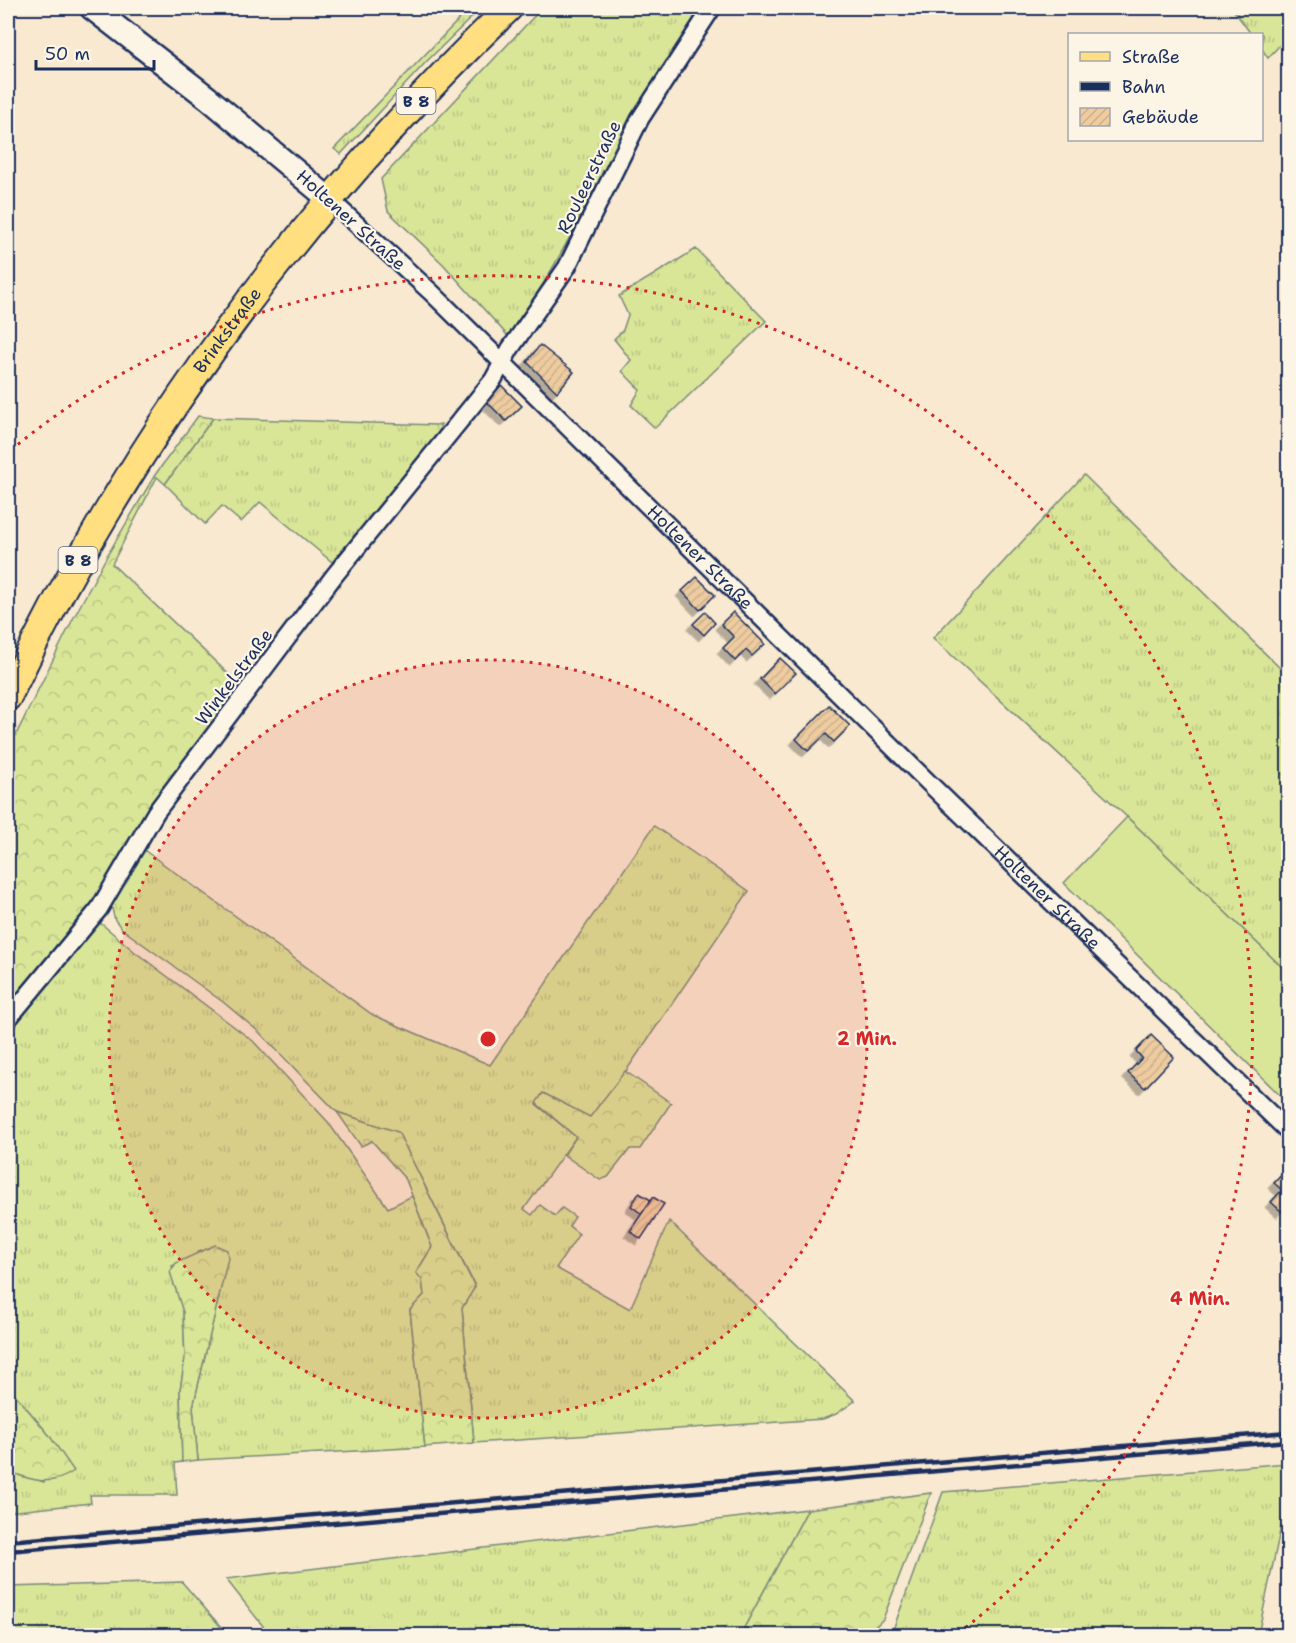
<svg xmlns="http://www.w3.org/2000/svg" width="1296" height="1643" font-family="'Shantell Sans',sans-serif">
	<defs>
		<pattern id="grass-tufts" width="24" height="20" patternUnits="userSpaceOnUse" patternTransform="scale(1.5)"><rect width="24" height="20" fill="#d9e597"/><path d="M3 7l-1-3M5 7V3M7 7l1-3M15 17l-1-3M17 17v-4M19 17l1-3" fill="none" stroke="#bac585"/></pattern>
		<pattern id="forest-crowns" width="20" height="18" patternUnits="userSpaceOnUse" patternTransform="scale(1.5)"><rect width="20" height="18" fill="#d9e597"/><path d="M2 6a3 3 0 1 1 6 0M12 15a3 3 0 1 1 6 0" fill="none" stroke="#bac585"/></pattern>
		<pattern id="building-hatch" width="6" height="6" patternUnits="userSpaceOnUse" patternTransform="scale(1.5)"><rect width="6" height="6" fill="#eecca0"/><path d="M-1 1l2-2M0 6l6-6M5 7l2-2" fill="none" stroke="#ccb08c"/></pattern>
		<filter id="shadow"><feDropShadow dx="-5.5" dy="5.5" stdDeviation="0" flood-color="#0004"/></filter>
	</defs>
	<rect width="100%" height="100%" fill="#f8e9d0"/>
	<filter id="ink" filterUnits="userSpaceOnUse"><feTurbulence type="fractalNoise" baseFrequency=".0167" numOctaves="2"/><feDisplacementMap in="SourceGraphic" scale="12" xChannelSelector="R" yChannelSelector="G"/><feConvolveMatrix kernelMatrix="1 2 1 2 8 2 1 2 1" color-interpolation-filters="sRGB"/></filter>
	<g filter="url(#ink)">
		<g fill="url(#grass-tufts)" stroke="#7a8a7a" stroke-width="1.5">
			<polygon points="470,8 481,8 426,62 341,154 334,149"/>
			<path d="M 542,8 L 703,8 C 681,42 656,76 636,112 C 593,187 561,266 508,336 L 443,264 L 388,211 L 381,179 Z"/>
			<polygon points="1232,8 1288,8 1288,36 1268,58 1262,49 1262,34 1251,34"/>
			<polygon points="696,249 766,321 655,428 631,405 640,390 622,371 631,360 614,339 623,330 628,315 619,296"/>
			<polygon points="213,418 436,425 441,424 436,441 332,562 260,502 241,522 222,506 205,524 165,484"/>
			<polygon points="1084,475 1288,676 1288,973 1127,817 933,638"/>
			<polygon points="654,826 749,891 626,1071 590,1118 543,1093 536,1104 576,1137 524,1209 532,1215 540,1205 555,1216 562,1208 575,1217 569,1226 579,1234 556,1268 630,1309 669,1221 855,1401 836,1414 823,1419 474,1443 462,1308 475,1286 398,1132 337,1112 259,1032 223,1002 122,929 115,920 111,905 141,848 373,1015 490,1065"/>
			<polygon points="97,920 135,952 253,1041 328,1122 388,1208 412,1196 432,1247 416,1273 422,1278 424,1295 410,1310 425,1447 198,1460 193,1407 224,1274 201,1250 188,1260 172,1266 183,1312 185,1358 180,1390 182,1462 175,1463 177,1495 90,1495 91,1503 8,1512 8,1471 44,1482 49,1435 8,1386 8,1025"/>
			<polygon points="1288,1463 1288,1493 1258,1635 885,1635 894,1627 943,1492"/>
			<polygon points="808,1509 744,1628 756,1635 270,1635 226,1579"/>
			<polygon points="182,1582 228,1635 8,1635 8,1587"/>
		</g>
		<g fill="url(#forest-crowns)" stroke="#7a8a7a" stroke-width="1.5">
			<polygon points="198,416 213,418 165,484 157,477 112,564 240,685 227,708 86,918 8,1010 8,751 73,619 108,554 155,475"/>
			<polygon points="625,1071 671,1103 640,1149 630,1149 608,1177 600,1180 564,1155 576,1137 536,1103 543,1093 590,1117"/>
			<polygon points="337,1112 398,1132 475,1287 462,1308 474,1443 425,1447 410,1310 424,1295 422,1279 416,1273 432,1247 406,1180 372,1141 361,1146"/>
			<polygon points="215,1245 227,1250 228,1258 193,1407 198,1460 182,1462 180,1390 185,1358 183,1312 170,1272 176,1263"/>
			<path d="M 8,1386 L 49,1435 L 74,1471 C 51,1487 32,1481 8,1471 Z"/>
			<polygon points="931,1493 883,1619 867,1635 756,1635 744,1628 808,1509"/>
		</g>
		<polygon fill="#d9e597" stroke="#7a8a7a" stroke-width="1.5" points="1127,817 1288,973 1288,1103 1064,883"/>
		<g fill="url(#building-hatch)" stroke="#1b2f5e" stroke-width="1.5" filter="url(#shadow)">
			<polygon points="540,345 574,372 557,392 527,362"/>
			<polygon points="501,385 522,406 506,421 486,401"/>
			<polygon points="697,577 715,595 700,610 682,591"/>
			<polygon points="705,612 715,623 704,635 693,624"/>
			<polygon points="733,612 765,644 752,656 746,650 735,661 723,648 734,637 721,624"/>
			<polygon points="780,658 796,673 775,694 760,679"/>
			<polygon points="829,705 850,726 834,742 826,734 808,751 796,739"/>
			<polygon points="1151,1035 1174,1057 1145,1088 1128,1073 1142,1058 1136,1051"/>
			<polygon points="1288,1168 1288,1204 1282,1212 1271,1202 1282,1190 1274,1183"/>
			<polygon points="639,1193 651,1200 642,1214 631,1206"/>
			<polygon points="653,1197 664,1204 641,1239 630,1231"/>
		</g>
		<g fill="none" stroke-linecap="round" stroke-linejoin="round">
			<g stroke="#1b2f5e" stroke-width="21">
				<g id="minor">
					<path id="s1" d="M 329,199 L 432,293 L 933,787 L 1288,1131"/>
					<polyline points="8,1019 99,909 156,812 334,576 493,380 510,349 567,267 640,119 712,8"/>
				</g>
			</g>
			<g stroke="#1b2f5e" stroke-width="27">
				<polyline id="secondary" points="92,8 208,98 329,199"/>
			</g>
			<g stroke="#1b2f5e" stroke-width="30">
				<g id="primary">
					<path id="s2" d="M 8,697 C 132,437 302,208 509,8"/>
				</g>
			</g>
			<use href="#minor" stroke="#fcf5e5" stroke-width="16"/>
			<use href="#secondary" stroke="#fcf5e5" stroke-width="22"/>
			<use href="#primary" stroke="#ffdf80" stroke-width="26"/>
			<g stroke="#1b2f5e" stroke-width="4.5">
				<polyline points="8,1541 1288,1432"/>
				<polyline points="8,1551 1288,1441"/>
			</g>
		</g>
	</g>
	<circle cx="488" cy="1039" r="379" fill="#d62828" fill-opacity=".12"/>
	<g fill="none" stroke="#d62828" stroke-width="3" stroke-dasharray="3 6">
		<circle cx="488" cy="1039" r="379"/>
		<path d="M11 450A758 758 0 1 1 960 1632"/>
	</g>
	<g text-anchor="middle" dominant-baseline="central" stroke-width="4.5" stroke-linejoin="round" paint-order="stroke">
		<g fill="#fcf5e5" stroke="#5e6a86" stroke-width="1.5">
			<rect x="396.5" y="88" width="39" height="26" rx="4.5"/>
			<rect x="58.5" y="547" width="39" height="26" rx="4.5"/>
		</g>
		<g font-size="16" font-weight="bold" fill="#1b2f5e">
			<text x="416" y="101">B 8</text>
			<text x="78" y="560">B 8</text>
		</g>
		<g font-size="18" fill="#1b2f5e" stroke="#fcf5e5">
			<text transform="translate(589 177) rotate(-64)">Rouleerstraße</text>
			<text transform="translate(351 220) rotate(42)">Holtener Straße</text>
			<text stroke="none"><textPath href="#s2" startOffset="428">Brinkstraße</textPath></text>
			<text stroke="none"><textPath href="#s1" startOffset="516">Holtener Straße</textPath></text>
			<text transform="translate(234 677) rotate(-53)">Winkelstraße</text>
			<text stroke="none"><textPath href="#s1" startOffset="1002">Holtener Straße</textPath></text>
		</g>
	</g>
	<circle cx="488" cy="1039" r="9" fill="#d62828" stroke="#fcf5e5" stroke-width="3"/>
	<g font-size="18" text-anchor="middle" font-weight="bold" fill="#d62828" stroke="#fcf5e5" stroke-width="4.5" stroke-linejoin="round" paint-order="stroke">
		<text x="867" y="1045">2 Min.</text>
		<text x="1200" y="1305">4 Min.</text>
	</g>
	<rect width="1296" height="1643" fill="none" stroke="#fcf5e5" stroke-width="30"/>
	<rect x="15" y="15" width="1266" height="1613" fill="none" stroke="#1b2f5e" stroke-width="2" filter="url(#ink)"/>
	<rect x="1068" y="33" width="195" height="108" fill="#fcf5e5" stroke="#a2a6af" stroke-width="1.5"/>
	<rect x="1080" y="52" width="30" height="9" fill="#ffdf80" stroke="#a2a6af" stroke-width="1.5"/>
	<text x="1122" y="63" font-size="18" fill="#1b2f5e">Straße</text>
	<rect x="1080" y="82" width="30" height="9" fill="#1b2f5e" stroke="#a2a6af" stroke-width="1.5"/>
	<text x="1122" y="93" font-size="18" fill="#1b2f5e">Bahn</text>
	<rect x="1080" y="108" width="30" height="18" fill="url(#building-hatch)" stroke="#a2a6af" stroke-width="1.5"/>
	<text x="1122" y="123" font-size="18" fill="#1b2f5e">Gebäude</text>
	<path d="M36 60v9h118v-9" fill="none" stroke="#1b2f5e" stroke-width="3"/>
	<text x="45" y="60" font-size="18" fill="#1b2f5e" stroke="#fcf5e5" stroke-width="4.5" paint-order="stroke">50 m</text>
</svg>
